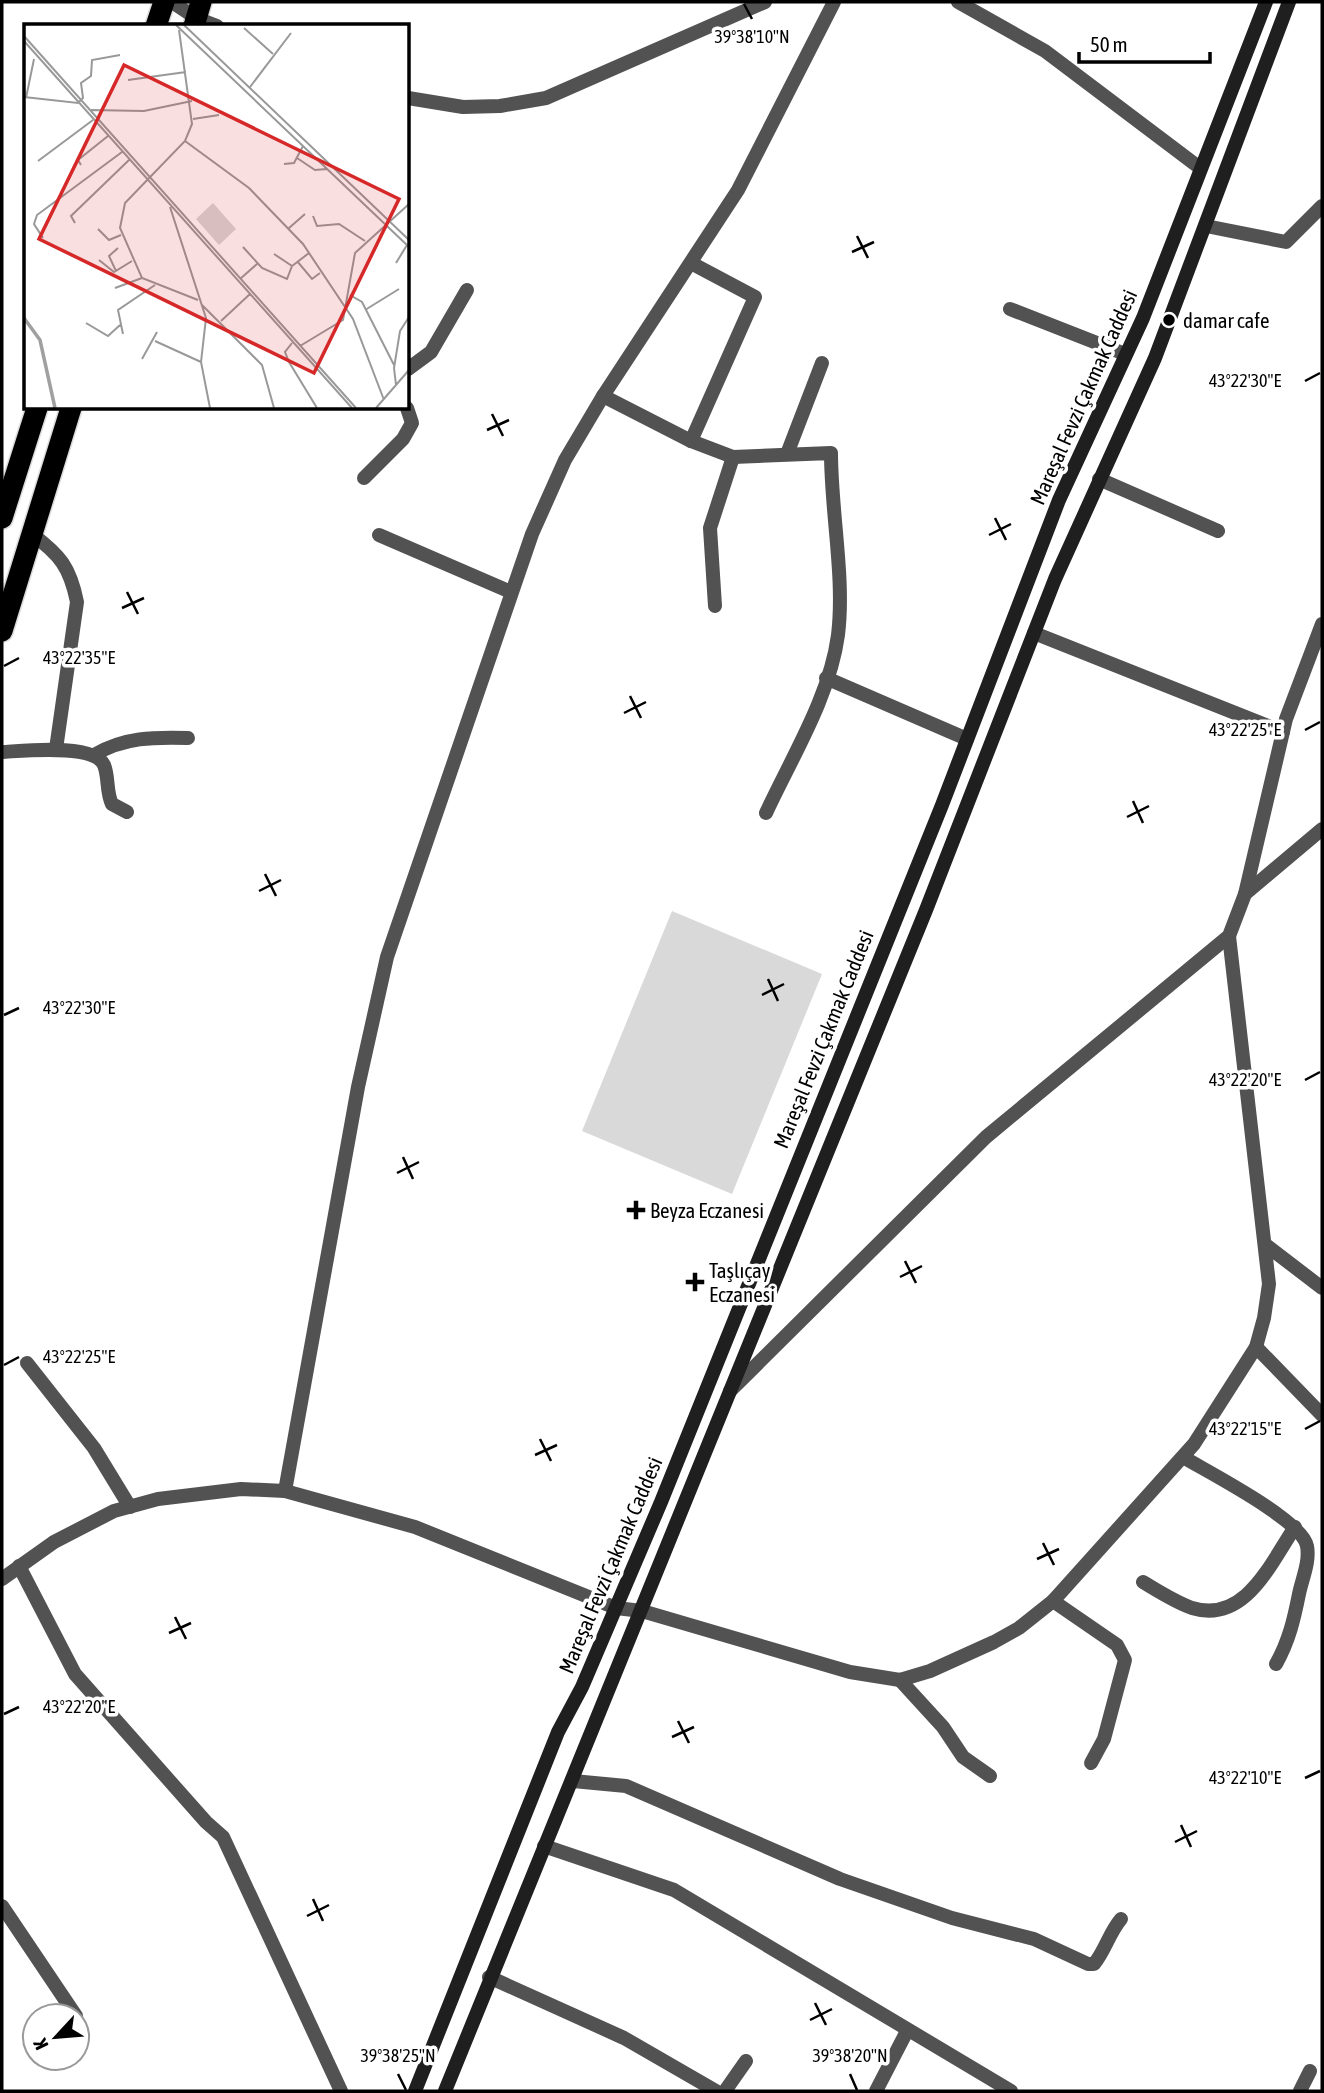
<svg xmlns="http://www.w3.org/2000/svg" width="1324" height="2093" font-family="'Asap Condensed',sans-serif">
	<rect width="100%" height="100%" fill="#fff"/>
	<polygon fill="#d9d9d9" points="672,911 822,974 732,1194 582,1131"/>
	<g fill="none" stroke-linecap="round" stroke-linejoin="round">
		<g stroke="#dbdbdb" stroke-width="24">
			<g id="highway">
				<polyline points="156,26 164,2"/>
				<polyline points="194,26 201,2"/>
				<polyline points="2,518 37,408"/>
				<polyline points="2,631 71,408"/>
			</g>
		</g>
		<g stroke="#525252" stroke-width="14">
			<polyline points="172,2 196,18 217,26"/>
			<polyline points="958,2 1045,51 1200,168"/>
			<polyline points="408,98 463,107 500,106 546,98 765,2"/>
			<polyline points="1206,226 1286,242 1322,206"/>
			<polyline points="1010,309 1125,354"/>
			<polyline points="408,369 431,352 467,290"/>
			<path d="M 603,396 L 691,441 L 733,457 L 831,453 C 831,512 845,578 838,635 C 830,696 792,757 766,813"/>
			<polyline points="691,441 755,297 691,263"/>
			<polyline points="787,454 822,363"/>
			<polyline points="364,478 403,439 412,423 407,408"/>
			<polyline points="1099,479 1218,531"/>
			<path d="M 32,534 C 60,555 70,567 77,602 L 56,749"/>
			<polyline points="379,535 511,592"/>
			<polyline points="715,606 710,528 733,457"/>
			<polyline points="1034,633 1283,732"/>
			<polyline points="826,678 967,739"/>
			<path d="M 2,752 C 23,751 94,743 104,765 C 109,777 106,792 112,804 L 127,812"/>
			<path d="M 94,755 C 124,737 154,737 188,738"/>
			<polyline points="1245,894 1286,719 1322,624"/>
			<polyline points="1266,1245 1322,1288"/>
			<polyline points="1256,1347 1322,1415"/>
			<polyline points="27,1363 94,1448 130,1507"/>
			<polyline points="730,1391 986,1137 1229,936 1245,894 1322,829"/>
			<path d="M 1183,1457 C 1208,1472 1302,1520 1307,1546 C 1310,1562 1302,1579 1299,1594 C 1294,1619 1289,1641 1276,1664"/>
			<polyline points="285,1491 358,1087 387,957 532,534 565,460 603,396 738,190 834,2"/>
			<polyline points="19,1566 75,1674 206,1822 223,1837 341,2091"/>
			<polyline points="2,1579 54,1542 114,1511 158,1499 241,1489 285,1491 415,1527 616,1608 642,1611 850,1672 900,1680 930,1671 994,1642 1019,1628 1053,1601 1194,1444 1256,1347 1264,1318 1269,1284 1229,936"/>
			<path d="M 1143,1582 C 1158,1591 1175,1602 1192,1608 C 1245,1624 1270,1564 1295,1527"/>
			<polyline points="1053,1601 1117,1645 1125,1660 1104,1739 1091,1763"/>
			<polyline points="900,1680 943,1727 963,1757 990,1776"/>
			<path d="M 573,1781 L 626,1786 L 840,1879 L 952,1918 L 1034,1939 L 1088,1964 L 1094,1964 C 1105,1951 1109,1933 1121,1919"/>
			<polyline points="544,1846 674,1890 1011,2091"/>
			<polyline points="2,1906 76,2016"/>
			<polyline points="489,1977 624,2038 716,2091"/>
			<polyline points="725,2091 746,2061"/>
			<polyline points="876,2091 907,2031"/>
			<polyline points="1300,2091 1310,2071"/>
		</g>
		<g stroke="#1f1f1f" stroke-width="14">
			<polyline points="415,2091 558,1732 582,1687 661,1502 942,805 1059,500 1143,318 1266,2"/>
			<polyline points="445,2091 926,910 1055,579 1155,358 1289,2"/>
		</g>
		<use href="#highway" stroke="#000" stroke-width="21"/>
	</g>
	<path fill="none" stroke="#000" stroke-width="2.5" d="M 744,4 L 752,19M 857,236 L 868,258M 852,252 L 874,242M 1305,381 L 1320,373M 492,414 L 503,436M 487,430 L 509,420M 995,518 L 1006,540M 989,535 L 1011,524M 127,592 L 138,614M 122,608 L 144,598M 4,666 L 19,658M 630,696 L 641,718M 624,713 L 646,702M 1305,730 L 1320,722M 1133,801 L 1143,823M 1127,817 L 1149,806M 265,874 L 276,896M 259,891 L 281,880M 768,979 L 778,1001M 762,995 L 784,984M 4,1015 L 19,1008M 1305,1080 L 1320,1072M 403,1157 L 413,1179M 397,1173 L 419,1162M 905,1261 L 916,1283M 900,1277 L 922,1266M 4,1365 L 19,1357M 1305,1429 L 1320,1421M 540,1439 L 551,1461M 535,1455 L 557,1445M 1043,1543 L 1054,1565M 1037,1559 L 1059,1549M 175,1617 L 186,1639M 169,1633 L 191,1623M 4,1714 L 19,1707M 678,1721 L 689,1743M 672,1737 L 694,1727M 1305,1778 L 1320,1771M 1181,1825 L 1191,1847M 1175,1842 L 1197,1831M 313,1899 L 323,1921M 307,1916 L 329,1905M 815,2003 L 826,2025M 810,2020 L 832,2009M 398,2074 L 406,2090M 850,2074 L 857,2090"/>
	<g fill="#000" stroke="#fff" stroke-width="2.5">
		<circle cx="1169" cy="320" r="7"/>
		<path d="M632.5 1199.5h7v7h7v7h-7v7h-7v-7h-7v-7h7z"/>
		<path d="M691.5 1271.5h7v7h7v7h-7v7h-7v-7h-7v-7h7z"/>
	</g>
	<g text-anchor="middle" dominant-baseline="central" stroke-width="7" stroke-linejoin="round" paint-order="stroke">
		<g font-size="21" fill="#000" stroke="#fff" text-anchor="start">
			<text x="1183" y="320">damar cafe</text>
			<text x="650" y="1210">Beyza Eczanesi</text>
			<text x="709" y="1270">Taşlıçay<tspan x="709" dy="24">Eczanesi</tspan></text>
		</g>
		<g font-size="21" fill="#000" stroke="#fff">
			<text transform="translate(1083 397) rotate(-66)">Mareşal Fevzi Çakmak Caddesi</text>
			<text transform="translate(823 1039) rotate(-68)">Mareşal Fevzi Çakmak Caddesi</text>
			<text transform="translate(610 1565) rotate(-67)">Mareşal Fevzi Çakmak Caddesi</text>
		</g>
	</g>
	<g transform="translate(24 24)">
		<rect width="385" height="385" fill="#fff"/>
		<path d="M 189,179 L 212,205 L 195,221 L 172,195 Z" fill="#d9d9d9"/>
		<path fill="none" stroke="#a0a0a0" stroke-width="3.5" d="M 0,294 L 16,316 L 31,384"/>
		<path fill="none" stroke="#999" stroke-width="2" d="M 152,1 L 385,223M 160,1 L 385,216M 220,4 L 249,30M 155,6 L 168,100 L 161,117 L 101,179 L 96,204 L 118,254 L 174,276M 0,12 L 332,384M 0,17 L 328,384M 104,56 L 162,48M 226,63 L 267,9M 0,73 L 54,79 L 59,74 L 57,59 L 67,52 L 68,36 L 96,31M 2,74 L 10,35M 67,86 L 120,87 L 168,77M 169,95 L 195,91M 161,117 L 225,164 L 279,220 L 329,295 L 360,376M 273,134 L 291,146 L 303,145M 14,137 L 69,96M 260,140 L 270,139 L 279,122M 57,141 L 54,136 L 84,112M 146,183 L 182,294 L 177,338 L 186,384M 289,192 L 293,202 L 315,200 L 341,217M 51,199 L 47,192 L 105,136M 265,204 L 281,190M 74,205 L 85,216 L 97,211M 19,214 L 10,200 L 13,191 L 98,128M 219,223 L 238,244 L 263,255 L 268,242 L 285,229M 250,230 L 268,242M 75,236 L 90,248 L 108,237M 273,237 L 288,255 L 296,249M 372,239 L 383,221M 92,247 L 85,232 L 94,224M 216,255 L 233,240M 91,264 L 118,254M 326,271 L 338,278 L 370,341M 178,281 L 238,341 L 250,384M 341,286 L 375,265M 197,297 L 226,270M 62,299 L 84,312 L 96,301M 99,310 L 94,286 L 131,261M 131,317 L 177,338M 268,319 L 261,328 L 265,338 L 293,384M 276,322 L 319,296 L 331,229 L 385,180M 118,335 L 133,308M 372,361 L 370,344 L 376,307 L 385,293M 352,384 L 385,346"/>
		<path fill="#d62828" fill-opacity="0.15" stroke="#d62828" stroke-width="3.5" d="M 100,41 L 375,175 L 290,349 L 15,215 Z"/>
		<rect width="385" height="385" fill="none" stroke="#000" stroke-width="3.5"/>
	</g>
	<g font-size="18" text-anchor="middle" fill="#000" stroke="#fff" stroke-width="7" stroke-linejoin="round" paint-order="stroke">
		<text x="752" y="43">39°38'10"N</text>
		<text x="1245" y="387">43°22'30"E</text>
		<text x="79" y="664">43°22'35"E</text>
		<text x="1245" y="736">43°22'25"E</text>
		<text x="79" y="1014">43°22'30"E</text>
		<text x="1245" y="1086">43°22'20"E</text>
		<text x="79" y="1363">43°22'25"E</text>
		<text x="1245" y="1435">43°22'15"E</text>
		<text x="79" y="1713">43°22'20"E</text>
		<text x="1245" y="1784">43°22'10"E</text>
		<text x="398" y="2062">39°38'25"N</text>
		<text x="850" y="2062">39°38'20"N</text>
	</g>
	<rect width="1324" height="2093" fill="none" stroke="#000000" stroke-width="7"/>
	<g transform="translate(56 2037) rotate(244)"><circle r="33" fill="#ffffff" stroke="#999999" stroke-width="2"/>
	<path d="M0-5L12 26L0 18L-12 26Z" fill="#000000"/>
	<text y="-10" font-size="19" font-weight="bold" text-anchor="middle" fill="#000000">K</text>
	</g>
	<path d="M1079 52v10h131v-10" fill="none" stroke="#000000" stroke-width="3.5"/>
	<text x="1090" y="52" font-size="21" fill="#000000" stroke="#ffffff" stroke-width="5" paint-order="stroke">50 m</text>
</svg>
